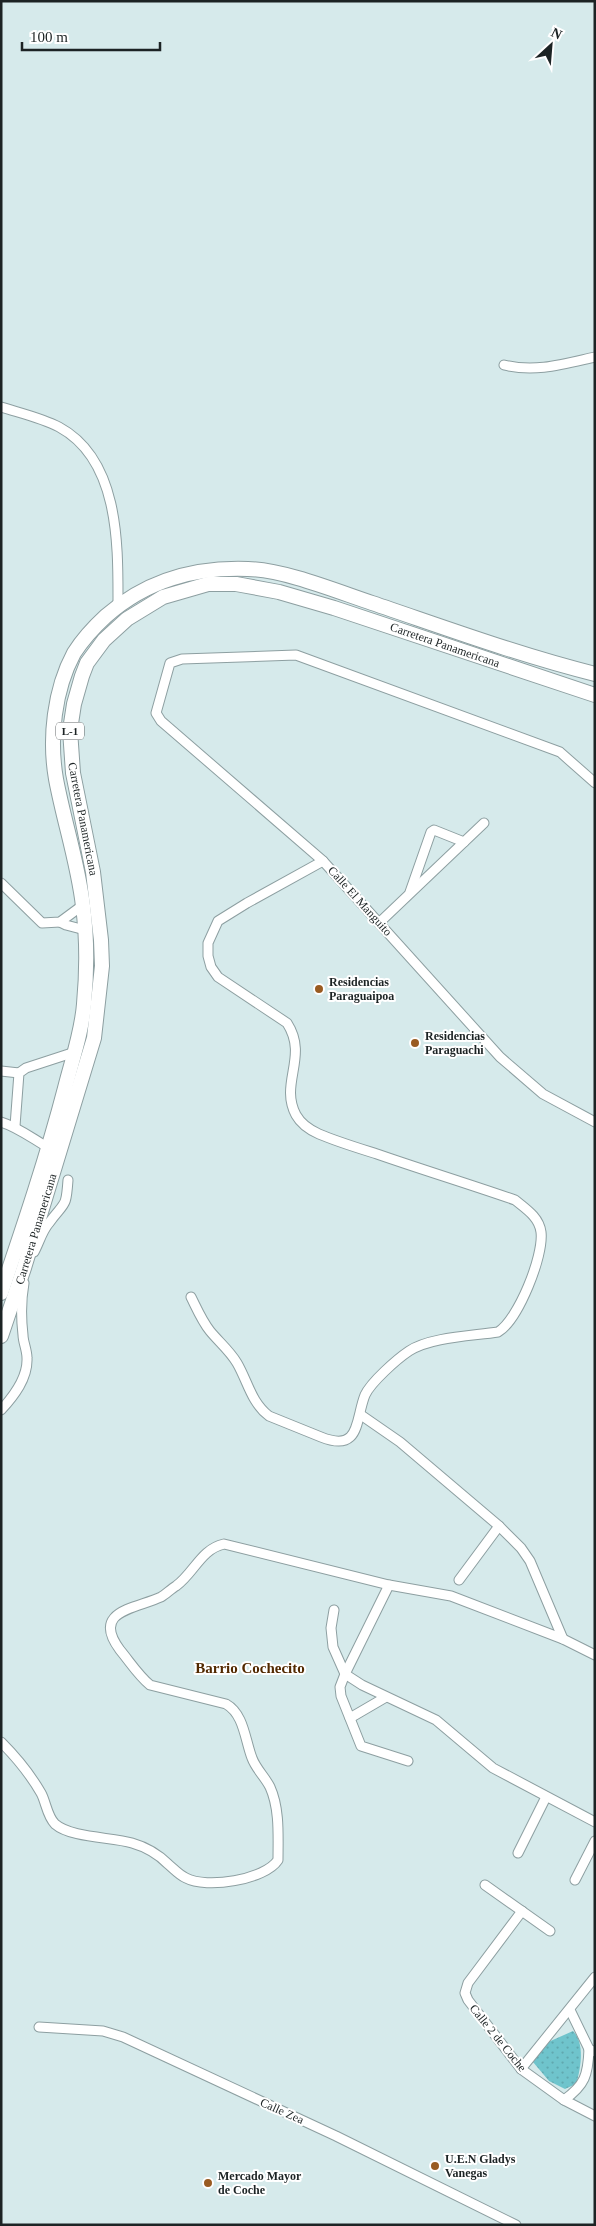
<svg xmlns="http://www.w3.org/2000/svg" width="596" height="2226" font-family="'Times New Roman',serif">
	<defs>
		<pattern id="grass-dots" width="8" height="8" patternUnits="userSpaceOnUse" patternTransform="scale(1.25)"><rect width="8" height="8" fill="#6fc4cc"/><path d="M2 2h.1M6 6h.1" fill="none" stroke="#60a8af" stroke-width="1.8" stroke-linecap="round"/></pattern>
	</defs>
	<rect width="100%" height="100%" fill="#d6eaeb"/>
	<path fill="url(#grass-dots)" d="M 573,2031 C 585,2043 581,2068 576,2084 L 565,2089 L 549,2081 L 533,2062 L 546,2043 Z"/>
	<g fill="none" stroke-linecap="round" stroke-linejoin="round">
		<g stroke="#8d9fa1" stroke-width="11">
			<g id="minor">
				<path d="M 504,365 C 535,373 564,364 595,357"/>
				<path d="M 1,407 C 20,413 42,418 59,427 C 120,460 118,546 118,605"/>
				<polyline points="595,783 560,752 296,655 182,659 170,663 156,713 161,721 323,861 500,1057 543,1094 595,1122"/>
				<polyline points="1,883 42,923 60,922 83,905"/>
				<polyline points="410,892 431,832 434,830 464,842"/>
				<polyline points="60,922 66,925 85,930"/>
				<polyline points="380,922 484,823"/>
				<polyline points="1,1071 19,1073"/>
				<path d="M 1,1122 C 18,1127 33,1139 49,1148"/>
				<polyline points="15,1126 19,1073 26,1068 75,1052"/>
				<path d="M 34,1252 C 39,1243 42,1231 49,1223 C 65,1201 66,1209 68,1180"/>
				<path d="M 191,1297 C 197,1309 202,1321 210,1331 C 219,1342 230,1351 237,1363 C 248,1382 251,1402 269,1416 L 321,1437 C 361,1453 355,1420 365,1395 C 371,1382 397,1359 409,1351 C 430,1337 472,1336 498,1332 C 518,1320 544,1256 541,1232 C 539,1217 526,1209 515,1200 C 469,1184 423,1170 377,1154 C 358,1148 338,1142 319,1134 C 310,1130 301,1124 296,1115 C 279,1083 309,1057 287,1023 L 218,977 L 211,967 L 208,956 L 208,943 L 218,921 L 247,903 L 323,861"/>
				<path d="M 1,1410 C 14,1396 28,1378 27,1358 C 27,1350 23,1342 23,1335 C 21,1318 21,1300 24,1283"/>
				<polyline points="361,1415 400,1442 499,1526 521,1548 530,1561 563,1639"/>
				<polyline points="459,1580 499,1526"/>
				<polyline points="389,1585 345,1674 340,1687 341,1696 361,1746 408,1761"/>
				<polyline points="334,1610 331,1628 333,1647 345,1674 362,1685 436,1720 493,1768 595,1822"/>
				<polyline points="350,1718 386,1697"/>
				<path d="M 1,1742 C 16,1757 30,1774 41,1793 C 46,1802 47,1816 55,1824 C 71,1838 112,1837 132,1843 C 146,1847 158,1854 168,1864 C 174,1869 179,1875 186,1878 C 206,1889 265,1880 278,1860 C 278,1837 280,1809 270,1787 C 265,1777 256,1769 252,1758 C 245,1740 244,1714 226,1704 L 150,1685 C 138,1675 130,1662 120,1650 C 91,1611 134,1609 161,1597 C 166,1594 171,1589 176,1586 C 194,1573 201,1549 224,1544 L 389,1585 L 451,1596 L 563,1639 L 595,1655"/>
				<polyline points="518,1853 546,1797"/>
				<polyline points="575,1880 595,1841"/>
				<polyline points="485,1885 550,1931"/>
				<polyline points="522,1911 468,1983 465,1993 468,2000 521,2069 564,2100 595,2116"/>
				<polyline points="570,2010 589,2049 595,2052"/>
				<polyline points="39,2027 103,2031 123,2037 336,2136 516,2225"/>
				<polyline points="521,2069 595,1977"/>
				<path d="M 564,2100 C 585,2085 588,2075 589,2049"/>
			</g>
		</g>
		<g stroke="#8d9fa1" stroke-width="16">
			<g id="primary">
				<path d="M 1,1293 C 24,1225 47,1157 65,1088 C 72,1060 82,1032 84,1004 C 87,972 87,937 83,906 C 78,863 64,822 56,779 C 49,739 54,690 74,653 C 83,639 94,627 106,616 C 147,580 194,567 248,569 C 285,570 336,591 372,603 C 446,628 519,655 595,674"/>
				<polyline points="1,1336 24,1268 94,1038 102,966 101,940 93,872 73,773 70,730 74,704 82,676 87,663 104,640 127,619 163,597 208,584 236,584 279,592 334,608 595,695"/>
			</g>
		</g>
		<use href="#minor" stroke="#fff" stroke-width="9"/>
		<use href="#primary" stroke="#fff" stroke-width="14"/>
	</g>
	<g fill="#995b21" stroke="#fff" stroke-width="2">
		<circle cx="319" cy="989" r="5"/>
		<circle cx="415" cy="1043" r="5"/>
		<circle cx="435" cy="2166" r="5"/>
		<circle cx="208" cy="2183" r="5"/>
	</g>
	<g text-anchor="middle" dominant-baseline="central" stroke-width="4" stroke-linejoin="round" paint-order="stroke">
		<rect fill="#fff" stroke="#606566" stroke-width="1" x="56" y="722.5" width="28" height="17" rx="4"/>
		<g font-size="11" font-weight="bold" fill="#1c2324">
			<text x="70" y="731">L-1</text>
		</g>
		<g font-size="12" fill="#1c2324" stroke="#fff">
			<text transform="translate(445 645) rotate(19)">Carretera Panamericana</text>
			<text transform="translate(83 819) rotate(79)">Carretera Panamericana</text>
			<text transform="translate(360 901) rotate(48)">Calle El Manguito</text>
			<text transform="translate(36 1229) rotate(-73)">Carretera Panamericana</text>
			<text transform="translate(498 2038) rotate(51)">Calle 2 de Coche</text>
			<text transform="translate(282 2111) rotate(24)">Calle Zea</text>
		</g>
		<g font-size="12" font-weight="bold" fill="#1c2324" stroke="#fff" text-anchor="start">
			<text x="329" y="982">Residencias<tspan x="329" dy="14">Paraguaipoa</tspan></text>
			<text x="425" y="1036">Residencias<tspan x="425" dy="14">Paraguachi</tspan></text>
			<text x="445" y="2159">U.E.N Gladys<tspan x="445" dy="14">Vanegas</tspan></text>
			<text x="218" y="2176">Mercado Mayor<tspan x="218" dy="14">de Coche</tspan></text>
		</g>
		<g font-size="15" font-weight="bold" fill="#522900" stroke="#fff">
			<text x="250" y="1668">Barrio Cochecito</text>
		</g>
	</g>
	<rect width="596" height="2226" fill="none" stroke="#1c2324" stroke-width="5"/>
	<g transform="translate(551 45) rotate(26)" stroke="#ffffff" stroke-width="4" paint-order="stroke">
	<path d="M0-4L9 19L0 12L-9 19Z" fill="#1c2324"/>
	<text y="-8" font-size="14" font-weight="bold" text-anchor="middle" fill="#1c2324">N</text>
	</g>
	<path d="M22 42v8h138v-8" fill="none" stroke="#1c2324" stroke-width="2.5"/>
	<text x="30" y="42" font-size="15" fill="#1c2324" stroke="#ffffff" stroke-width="4" paint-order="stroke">100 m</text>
</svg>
